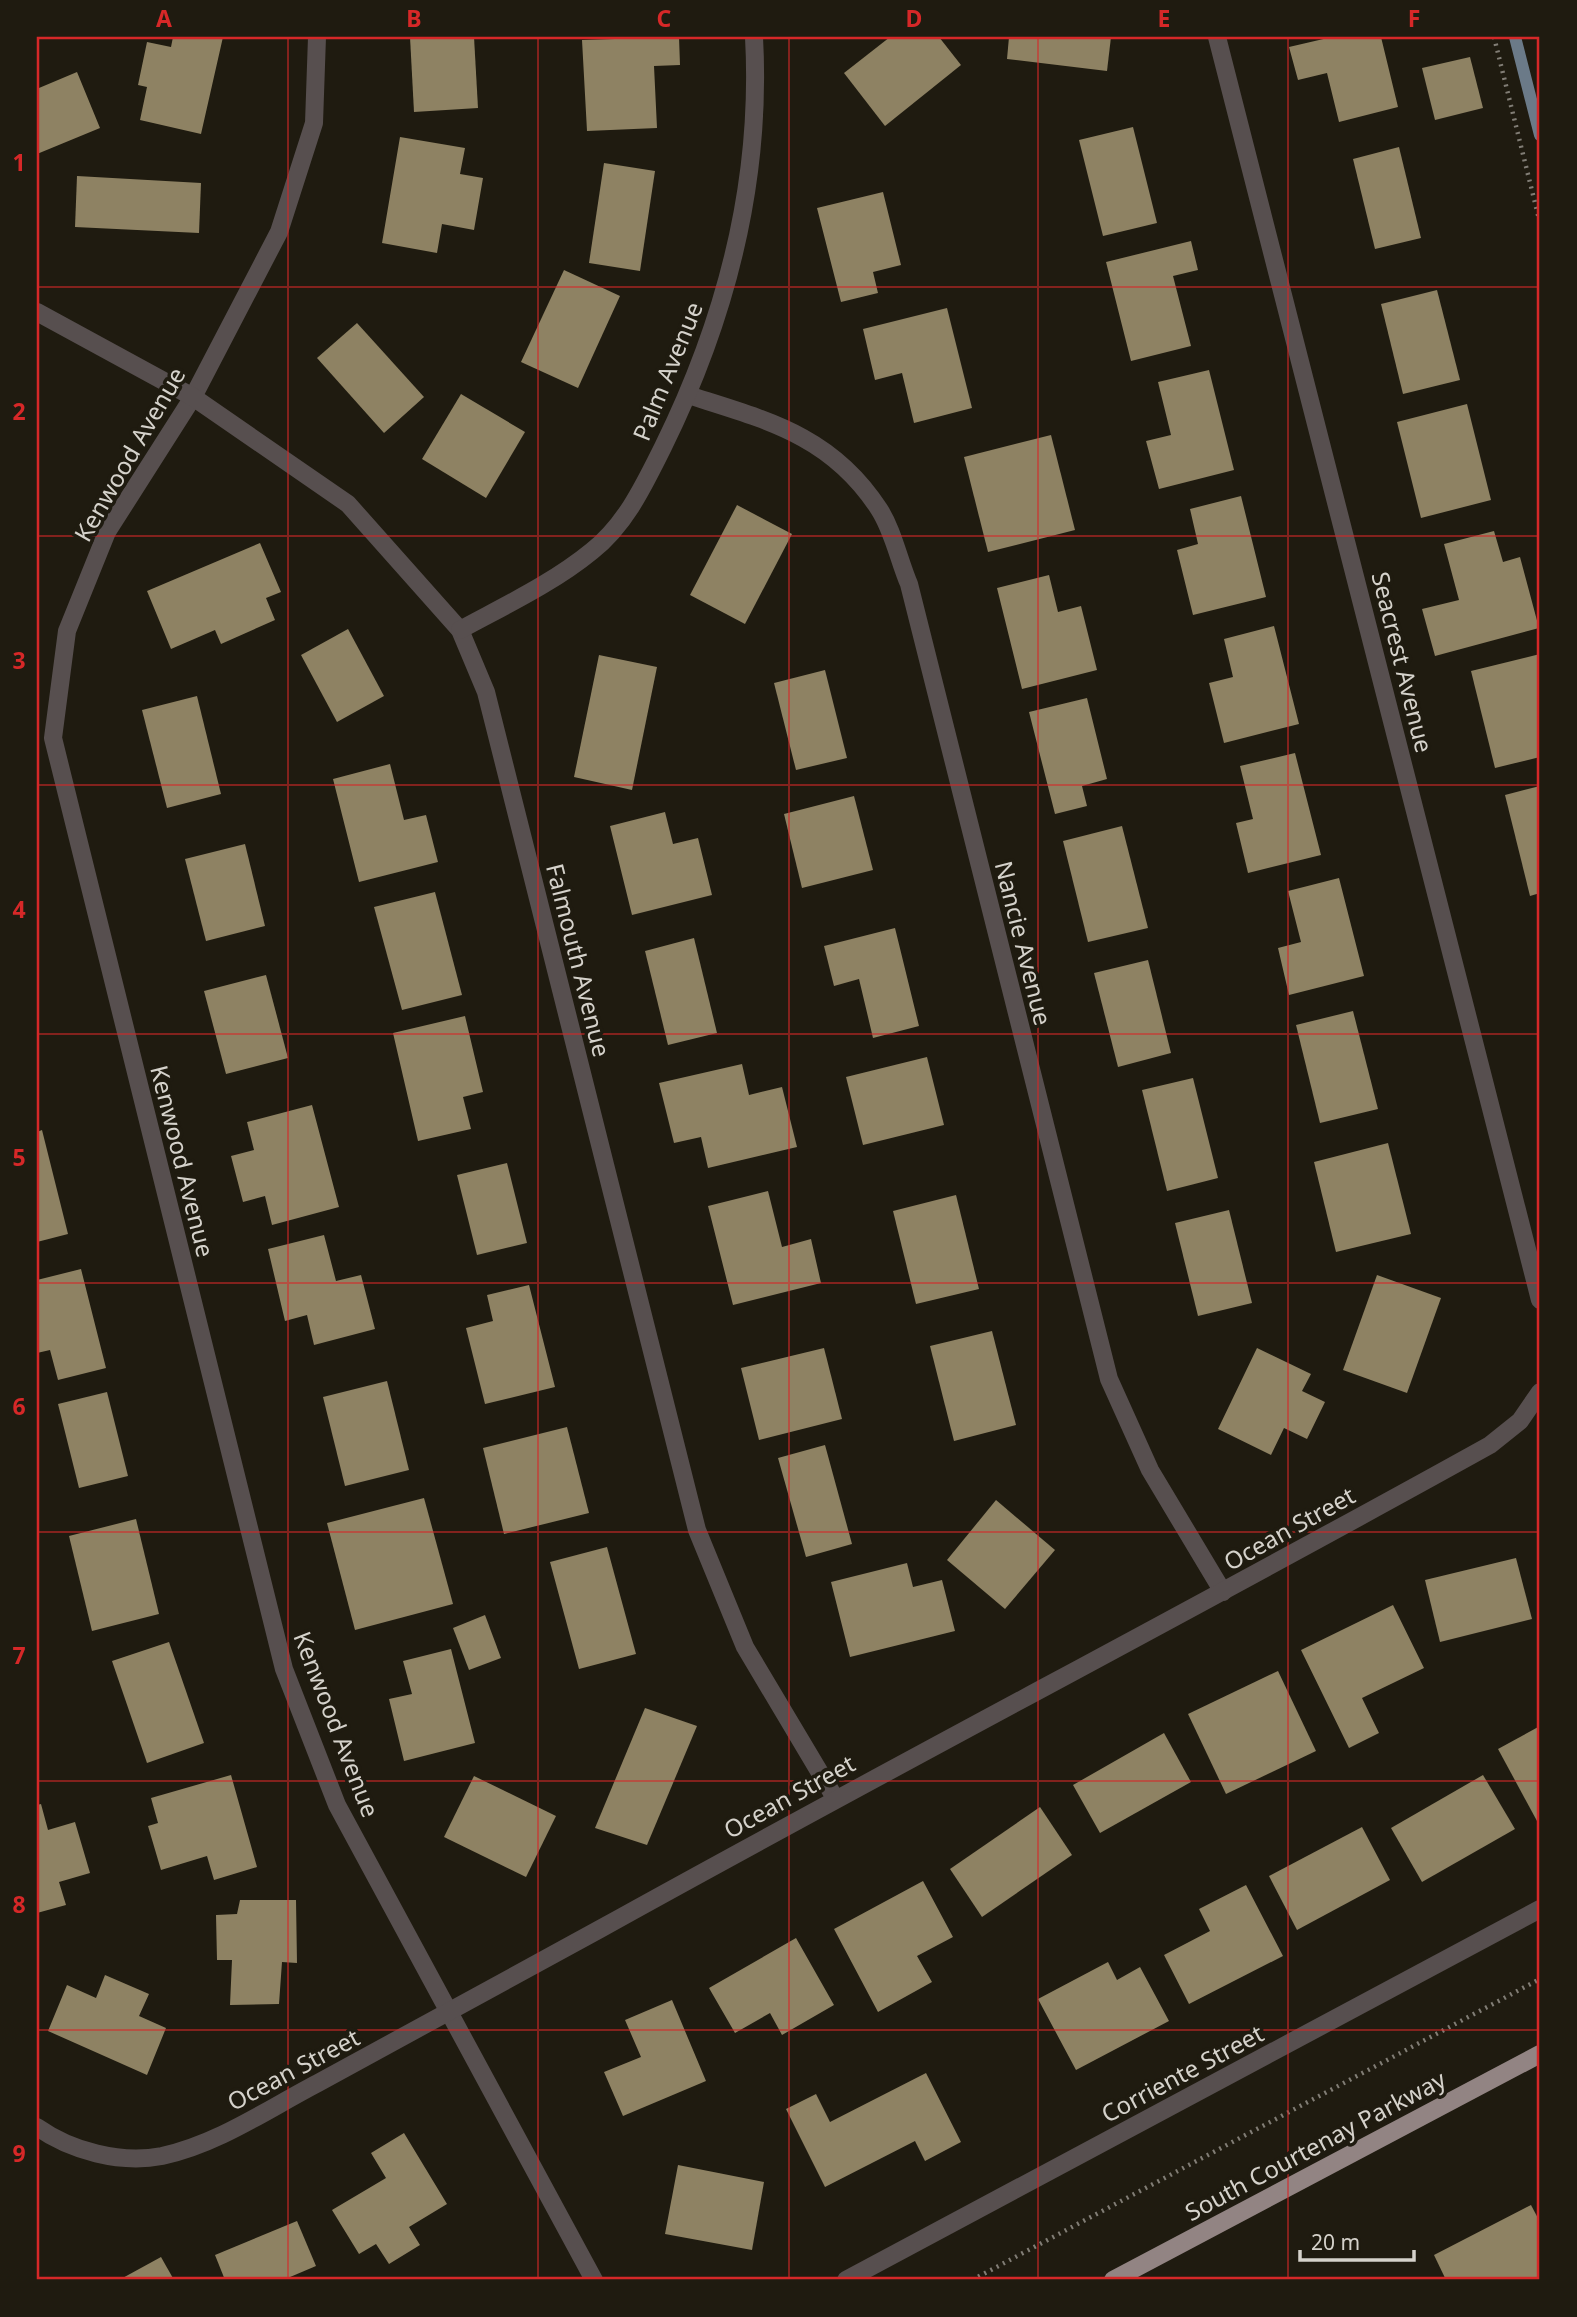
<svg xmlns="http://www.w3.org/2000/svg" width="1577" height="2317" font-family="'Noto Sans',sans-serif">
	<rect width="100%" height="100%" fill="#1f1b10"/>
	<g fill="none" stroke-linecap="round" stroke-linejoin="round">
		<polyline stroke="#6b7a88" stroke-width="12" points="1515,37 1540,135"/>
	</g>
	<g fill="#8e8263">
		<polygon points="173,37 223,37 201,134 140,120 147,87 138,85 147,42 171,47"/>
		<polygon points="410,37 474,37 478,108 414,112"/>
		<polygon points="679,37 680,65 654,66 657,128 587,131 582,40"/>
		<polygon points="890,37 939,37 961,65 885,126 844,73"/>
		<polygon points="1009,37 1111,37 1107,71 1007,59"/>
		<polygon points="1332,37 1381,37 1398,107 1339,122 1327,73 1298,80 1289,47"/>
		<polygon points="1470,57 1483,108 1435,120 1422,68"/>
		<polygon points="77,72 100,128 37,154 37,83 39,88"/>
		<polygon points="1133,127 1157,223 1103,236 1079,140"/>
		<polygon points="400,137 465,148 460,174 483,178 474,230 442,224 437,253 382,243"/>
		<polygon points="1399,147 1421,238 1375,249 1353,159"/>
		<polygon points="604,163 655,171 640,271 589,263"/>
		<polygon points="77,176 201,183 199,233 75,227"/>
		<polygon points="883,192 901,265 873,272 878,293 841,302 817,208"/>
		<polygon points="1191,241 1198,270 1173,276 1191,346 1131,361 1106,262"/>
		<polygon points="564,270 620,296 578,388 521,362"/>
		<polygon points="1437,290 1460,380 1403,394 1381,304"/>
		<polygon points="947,308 972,408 914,423 902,373 875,380 863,329"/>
		<polygon points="357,323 424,397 384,433 317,358"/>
		<polygon points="1209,370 1234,470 1159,489 1146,441 1171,435 1158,382"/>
		<polygon points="461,394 525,432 486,498 422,459"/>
		<polygon points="1467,404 1491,500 1421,518 1397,422"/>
		<polygon points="1051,435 1075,530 988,552 964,457"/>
		<polygon points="1241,496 1266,597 1193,615 1177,550 1198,544 1190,509"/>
		<polygon points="737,505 792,534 745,624 690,595"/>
		<polygon points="1494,531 1503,562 1520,557 1539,628 1435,656 1422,609 1459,600 1444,544"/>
		<polygon points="260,543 281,592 266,598 275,620 221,644 215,630 171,649 147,591"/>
		<polygon points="1049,575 1058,612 1081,606 1097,670 1022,689 997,588"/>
		<polygon points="1274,626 1299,724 1224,743 1209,683 1233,677 1224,639"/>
		<polygon points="348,629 384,696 337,722 301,655"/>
		<polygon points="1540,654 1540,757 1495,768 1471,671"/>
		<polygon points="599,655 657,667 632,790 574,777"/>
		<polygon points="825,670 847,758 796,770 774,683"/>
		<polygon points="197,696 221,794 167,808 142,710"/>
		<polygon points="1087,698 1107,779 1082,786 1087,806 1055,814 1029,712"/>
		<polygon points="1295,753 1321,855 1248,873 1236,823 1253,819 1240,766"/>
		<polygon points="390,764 404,820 426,815 438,862 359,882 333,779"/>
		<polygon points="1540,786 1540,893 1530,896 1505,795"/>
		<polygon points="854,796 873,870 802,888 784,814"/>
		<polygon points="665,812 673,844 698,838 712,895 632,915 610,826"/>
		<polygon points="1122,826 1148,928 1088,942 1063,841"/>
		<polygon points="245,844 265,926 206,941 185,859"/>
		<polygon points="1339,878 1364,976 1289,995 1278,948 1301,942 1288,891"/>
		<polygon points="435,892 462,995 402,1010 374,907"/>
		<polygon points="895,928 919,1026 873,1038 859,979 834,986 824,946"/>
		<polygon points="694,938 717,1033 668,1045 645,951"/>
		<polygon points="1148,960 1171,1053 1118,1067 1094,973"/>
		<polygon points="266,975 288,1058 226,1074 204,991"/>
		<polygon points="1353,1011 1378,1109 1320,1123 1296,1025"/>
		<polygon points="465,1016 483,1092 463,1097 471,1129 418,1141 393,1033"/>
		<polygon points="927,1057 944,1125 863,1145 846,1077"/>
		<polygon points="742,1064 749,1095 782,1087 797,1147 708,1168 701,1137 674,1143 659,1083"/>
		<polygon points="1193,1078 1218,1178 1167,1191 1142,1090"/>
		<polygon points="312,1105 339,1207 272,1225 265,1196 243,1202 231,1156 254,1150 247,1122"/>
		<polygon points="42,1130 68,1234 37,1242 37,1132"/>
		<polygon points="1388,1143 1411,1234 1336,1252 1314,1162"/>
		<polygon points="507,1163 527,1243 477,1255 457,1175"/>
		<polygon points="768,1191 782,1247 811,1239 821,1283 733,1305 708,1206"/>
		<polygon points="956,1195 979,1289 916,1304 893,1211"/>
		<polygon points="1229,1210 1252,1303 1198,1316 1175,1223"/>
		<polygon points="324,1235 336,1281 361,1275 375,1329 314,1345 307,1315 285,1321 268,1249"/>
		<polygon points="81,1269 106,1368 58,1380 50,1350 37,1353 37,1280"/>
		<polygon points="1377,1275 1441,1298 1407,1393 1343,1370"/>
		<polygon points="529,1285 555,1387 485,1404 466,1328 493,1321 487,1295"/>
		<polygon points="992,1331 1016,1425 954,1441 930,1346"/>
		<polygon points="824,1348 842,1419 759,1440 741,1368"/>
		<polygon points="1257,1348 1311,1374 1302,1391 1325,1402 1307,1439 1284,1428 1271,1455 1218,1429"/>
		<polygon points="387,1381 409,1470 345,1486 323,1397"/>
		<polygon points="107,1392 128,1476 79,1488 58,1404"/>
		<polygon points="567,1427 589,1513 504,1534 483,1448"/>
		<polygon points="825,1445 852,1544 806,1557 778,1458"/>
		<polygon points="424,1498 453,1604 355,1630 327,1523"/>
		<polygon points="996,1500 1055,1550 1005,1609 947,1560"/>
		<polygon points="136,1519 159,1614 92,1631 69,1536"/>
		<polygon points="607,1547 636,1654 579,1669 550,1562"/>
		<polygon points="1516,1558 1532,1619 1440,1642 1425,1580"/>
		<polygon points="907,1563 913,1587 942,1580 955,1631 850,1657 831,1582"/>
		<polygon points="1393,1605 1424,1668 1362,1698 1379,1733 1349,1748 1301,1650"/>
		<polygon points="485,1615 501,1658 469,1670 453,1628"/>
		<polygon points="169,1642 204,1743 147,1763 112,1661"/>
		<polygon points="451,1649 475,1743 404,1761 389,1699 412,1694 403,1661"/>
		<polygon points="1278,1671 1316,1751 1226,1794 1188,1714"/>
		<polygon points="645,1708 697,1726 647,1845 595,1828"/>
		<polygon points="1540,1726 1540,1819 1537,1821 1498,1749"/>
		<polygon points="1164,1733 1191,1782 1100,1833 1073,1785"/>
		<polygon points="231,1775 257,1867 214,1880 207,1856 161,1870 148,1826 158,1823 151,1798"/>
		<polygon points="1483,1775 1515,1829 1422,1882 1391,1828"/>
		<polygon points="474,1776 556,1816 526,1877 444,1837"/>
		<polygon points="41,1804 48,1830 75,1822 90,1873 59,1882 66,1905 37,1913 37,1805"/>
		<polygon points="1040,1807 1072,1855 982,1917 950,1869"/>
		<polygon points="1362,1827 1390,1880 1297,1930 1269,1876"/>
		<polygon points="923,1881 953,1937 917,1956 932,1982 878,2012 834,1929"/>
		<polygon points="1246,1885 1283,1956 1189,2004 1164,1955 1210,1931 1199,1909"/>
		<polygon points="240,1900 296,1900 297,1963 282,1962 279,2004 230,2005 232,1960 217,1960 216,1915 237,1914"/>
		<polygon points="796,1938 834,2005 782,2035 770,2013 735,2033 709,1988"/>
		<polygon points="1108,1962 1117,1980 1140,1967 1169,2021 1076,2070 1038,1999"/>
		<polygon points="105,1975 149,1994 139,2016 166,2028 147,2075 48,2031 67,1985 96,1998"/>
		<polygon points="672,2000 706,2081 623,2116 604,2072 641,2057 625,2020"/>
		<polygon points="926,2073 961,2142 925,2161 915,2141 825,2187 786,2109 816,2094 830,2122"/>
		<polygon points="404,2133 447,2204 409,2227 420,2245 389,2264 376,2244 359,2254 332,2210 386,2178 371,2153"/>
		<polygon points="678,2165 764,2182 752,2250 665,2234"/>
		<polygon points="1531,2205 1540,2222 1540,2280 1446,2280 1434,2255"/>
		<polygon points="297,2221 316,2266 283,2280 225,2280 215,2255"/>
		<polygon points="161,2257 174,2280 119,2280"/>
	</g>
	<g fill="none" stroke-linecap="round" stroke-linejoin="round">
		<g stroke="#817d75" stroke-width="4.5" stroke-dasharray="2 5" stroke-linecap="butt">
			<polyline points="1494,37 1540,223"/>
			<polyline points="972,2280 1540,1979"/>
		</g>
		<g stroke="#574f4f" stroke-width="18">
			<polyline points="317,37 314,123 279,232 193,397 107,532 67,631 53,738 284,1669 337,1805 594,2280"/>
			<polyline points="1217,37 1540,1300"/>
			<polyline points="37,312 193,397 348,504 460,630 486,692 697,1530 745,1647 835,1798"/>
			<path d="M 688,395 C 766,420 831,435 879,509 C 893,530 899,561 909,584 L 1109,1379 L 1150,1470 L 1223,1592"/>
			<path d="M 460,630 C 504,606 553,583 592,551 C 626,524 644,485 663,447 C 727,317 762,182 754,37"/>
			<path d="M 37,2127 C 71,2151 120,2164 162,2156 C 218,2144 268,2109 318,2083 C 412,2032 506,1981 600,1929 C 895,1765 1195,1609 1490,1445 L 1520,1421 L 1540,1392"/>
			<polyline points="846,2280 1540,1909"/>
		</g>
		<polyline stroke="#928483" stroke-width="18" points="1113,2280 1540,2054"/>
	</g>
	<path fill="none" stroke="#d62828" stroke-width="2" stroke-opacity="0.55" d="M 288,37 L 288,2280M 538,37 L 538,2280M 789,37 L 789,2280M 1038,37 L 1038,2280M 1288,37 L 1288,2280M 37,287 L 1540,287M 37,536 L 1540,536M 37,785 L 1540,785M 37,1034 L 1540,1034M 37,1283 L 1540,1283M 37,1532 L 1540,1532M 37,1781 L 1540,1781M 37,2030 L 1540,2030"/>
	<g text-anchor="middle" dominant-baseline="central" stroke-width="7" stroke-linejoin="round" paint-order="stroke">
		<g font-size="24" fill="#d5d2cb" stroke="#1f1b10">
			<text transform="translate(667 371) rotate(-68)">Palm Avenue</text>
			<text transform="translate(129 454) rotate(-60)">Kenwood Avenue</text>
			<text transform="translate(1403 662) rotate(76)">Seacrest Avenue</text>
			<text transform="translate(1024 943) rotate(76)">Nancie Avenue</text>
			<text transform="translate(579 960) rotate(76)">Falmouth Avenue</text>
			<text transform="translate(183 1161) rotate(76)">Kenwood Avenue</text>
			<text transform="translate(1289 1528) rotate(-29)">Ocean Street</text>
			<text transform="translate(337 1724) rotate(69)">Kenwood Avenue</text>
			<text transform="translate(789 1796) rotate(-29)">Ocean Street</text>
			<text transform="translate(293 2069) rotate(-28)">Ocean Street</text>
			<text transform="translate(1182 2073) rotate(-28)">Corriente Street</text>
			<text transform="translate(1315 2145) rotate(-28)">South Courtenay Parkway</text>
		</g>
	</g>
	<rect width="1577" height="2317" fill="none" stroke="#1f1b10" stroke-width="77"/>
	<path d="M1300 2250v10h114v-10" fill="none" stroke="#d5d2cb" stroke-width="3.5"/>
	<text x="1311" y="2250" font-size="21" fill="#d5d2cb" stroke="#1f1b10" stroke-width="5" paint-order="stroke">20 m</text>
	<rect x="38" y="38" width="1500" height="2240" fill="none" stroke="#d62828" stroke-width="2.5"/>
	<g font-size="23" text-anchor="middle" font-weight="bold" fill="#d62828">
		<text x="164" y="27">A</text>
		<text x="414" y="27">B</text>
		<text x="664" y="27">C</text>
		<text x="914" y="27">D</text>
		<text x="1164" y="27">E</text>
		<text x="1414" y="27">F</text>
		<text x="19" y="171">1</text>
		<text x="19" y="420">2</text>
		<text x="19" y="669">3</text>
		<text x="19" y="918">4</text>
		<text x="19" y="1166">5</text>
		<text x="19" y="1415">6</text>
		<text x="19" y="1664">7</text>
		<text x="19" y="1913">8</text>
		<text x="19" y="2162">9</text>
	</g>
</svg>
